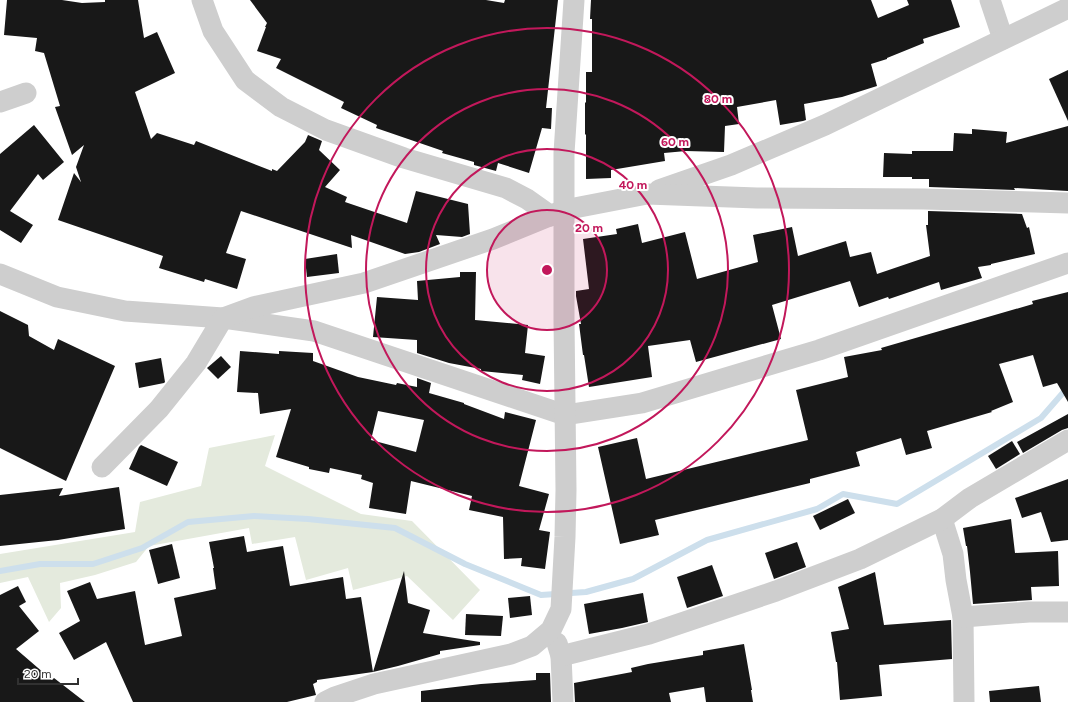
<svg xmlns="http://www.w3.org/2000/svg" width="1068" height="702" font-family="Figtree,sans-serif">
	<rect width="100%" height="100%" fill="#fff"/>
	<polygon fill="#e4eadd" points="275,435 265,466 361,514 412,521 480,590 453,620 407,576 353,590 348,568 306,580 295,537 252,544 249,528 149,546 136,562 95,575 60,583 61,608 49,622 28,577 0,583 0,554 135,532 140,502 201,486 209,448"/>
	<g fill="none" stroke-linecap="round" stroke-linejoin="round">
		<polyline stroke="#cddfec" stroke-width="6" points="0,571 40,564 93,564 142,548 188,522 254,516 308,519 395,528 465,564 541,595 586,592 633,579 707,540 817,509 843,494 897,504 1041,418 1068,387"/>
	</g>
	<g fill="#181818" fill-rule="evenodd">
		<polygon points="7,0 62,0 82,3 105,2 105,0 138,0 144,38 157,32 175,73 135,92 151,139 157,133 194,145 196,141 272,171 272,169 277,171 305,142 308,135 322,141 319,150 340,170 325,187 347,197 345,202 407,223 416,191 468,204 470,234 462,237 436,235 440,244 419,252 405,254 351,235 352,248 241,211 226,253 246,259 237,289 205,279 204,282 159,268 163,256 58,220 74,173 81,182 76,167 84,145 72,155 55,107 60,106 44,53 35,51 37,38 4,35"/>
		<polygon points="250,0 486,0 504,3 505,0 558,0 546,108 552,108 551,129 542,128 529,173 498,163 496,171 474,165 474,162 442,153 443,151 376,128 377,125 341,108 344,102 276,68 281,59 257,51 266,27 265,27 267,23"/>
		<polygon points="591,0 871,0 878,18 909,5 907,0 951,0 960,27 923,39 924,43 887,58 887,59 871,64 877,86 842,97 804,104 806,120 803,121 780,125 776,100 737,107 739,124 725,126 724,152 686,151 664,153 665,161 611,170 611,178 586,179 586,134 585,135 585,102 586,103 586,72 592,72 592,19 590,19"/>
		<polygon points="1068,70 1068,121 1049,79"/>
		<polygon points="34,125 64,162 43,180 38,174 10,211 33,225 21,243 0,230 0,154"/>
		<polygon points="1068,126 1068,191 1014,188 1015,190 929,187 929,179 912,179 912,177 883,177 884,153 912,154 912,151 953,151 954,133 972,134 972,129 1007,132 1006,143"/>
		<polygon points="928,211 1022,214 1027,228 1029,227 1035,254 991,264 991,265 978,267 982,278 941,290 939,282 889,299 888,297 859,307 850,281 772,305 781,339 696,362 690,340 648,346 652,377 589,387 584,355 583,355 579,324 581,324 576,296 576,291 589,289 583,239 617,234 616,229 638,224 642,243 685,232 697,279 758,262 753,235 792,227 798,256 846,241 850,257 871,252 877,274 930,256 926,225 928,225"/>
		<polygon points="337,254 339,273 307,277 305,259"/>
		<polygon points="460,272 476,272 475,320 528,325 525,353 545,356 540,384 522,380 523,375 481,371 481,369 449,363 417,353 417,340 373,337 377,297 418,300 417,281 460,277"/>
		<polygon points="1068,292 1068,402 1057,383 1043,387 1033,355 999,364 1013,402 991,411 992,412 927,431 932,448 906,455 901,438 856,452 860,466 810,479 810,483 655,520 659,535 620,544 598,447 637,438 646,479 808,440 796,390 848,377 844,357 882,350 881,348 1033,304 1032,301"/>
		<polygon points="0,311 28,325 29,336 54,350 58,339 115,366 66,481 0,448"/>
		<path d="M 240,351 L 279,354 L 279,351 L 313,353 L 313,361 L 358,377 L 396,385 L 397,383 L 417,387 L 417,378 L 431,383 L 429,393 L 464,403 L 464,404 L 504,419 L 505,412 L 536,420 L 519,486 L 549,494 L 539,530 L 550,532 L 545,569 L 521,566 L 522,558 L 504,559 L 503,517 L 469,510 L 472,496 L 411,481 L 406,514 L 369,508 L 373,483 L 361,479 L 362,475 L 330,468 L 329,473 L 309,469 L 309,467 L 276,457 L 291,409 L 260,414 L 258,393 L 237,392 ZM 378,411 L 424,420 L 416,452 L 371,440 Z"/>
		<polygon points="221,356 231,367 218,379 207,368"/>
		<polygon points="161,358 165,382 164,383 139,388 135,363"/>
		<polygon points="1068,414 1068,428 1062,430 1023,453 1017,442"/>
		<polygon points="1012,441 1020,454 996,469 988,456"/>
		<polygon points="141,445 178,462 167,486 129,469 139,447"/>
		<polygon points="1068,479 1068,540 1051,542 1041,512 1022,518 1015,498"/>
		<polygon points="119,487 125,529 58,540 0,546 0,495 63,488 59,496"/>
		<polygon points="848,499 855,513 820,530 813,516"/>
		<polygon points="1011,519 1015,553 1058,551 1059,586 1031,587 1032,600 973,604 970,572 967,546 966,546 963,528"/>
		<polygon points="244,536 247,552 283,546 290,586 343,577 346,599 361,597 373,672 317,680 317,682 313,684 316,695 287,702 133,702 106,642 74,660 59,633 80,621 67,591 90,582 97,599 135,591 145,645 182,636 174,598 216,589 213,568 214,568 209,542"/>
		<polygon points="797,542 806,567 774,579 765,553"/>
		<polygon points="172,544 180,578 158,584 149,550"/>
		<polygon points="712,565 723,596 687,608 677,577"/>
		<polygon points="404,571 408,603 430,610 423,633 480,642 480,645 440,651 440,654 398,666 373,672"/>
		<polygon points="875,572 884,625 951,620 952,659 879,665 882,696 840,700 837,662 836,662 831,632 849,629 838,587"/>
		<polygon points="18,586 26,602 19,606 39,631 16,649 52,680 54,678 85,702 0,702 0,595"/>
		<polygon points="643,593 648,622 622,628 589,634 584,604"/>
		<polygon points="530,596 532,615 510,618 508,598"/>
		<polygon points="466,614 503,616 501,636 465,635"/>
		<polygon points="744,644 752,690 751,690 753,702 706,702 704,687 669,693 671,702 575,702 574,683 632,672 631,668 648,664 703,655 703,651"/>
		<polygon points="536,673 550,673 551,702 421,702 421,691 481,684 536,680"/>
		<polygon points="1039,686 1041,702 990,702 989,691"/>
	</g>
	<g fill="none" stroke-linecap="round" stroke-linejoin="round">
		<g stroke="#cecece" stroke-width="21">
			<polyline points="202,0 213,31 245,80 281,107 326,130 404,158 506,188 527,199 551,216"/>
			<polyline points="990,0 1003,39"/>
			<polyline points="0,102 26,93"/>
			<polyline points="659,190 731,165 825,125 1068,8"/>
			<polyline points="0,274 57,297 125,311 223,318 314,331 565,415 642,403 819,350 1068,263"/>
			<polyline points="102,467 159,409 196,363 223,318 253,307 364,283 493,239 564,210 647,194 757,198 923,199 1068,203"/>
			<polyline points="942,519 953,554 956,580 963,617 964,702"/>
			<polyline points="963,617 1029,612 1068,612"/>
			<polyline points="557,643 561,656 563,702"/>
			<polyline points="561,656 649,634 776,591 860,559 942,519 970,498 1068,440"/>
			<polyline points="325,702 335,697 374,684 511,654 532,646 551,630 561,609 565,537 566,490 564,320 564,153 574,0"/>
		</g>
	</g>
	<circle cx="547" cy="270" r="60" fill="#c2185b" fill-opacity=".12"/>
	<g fill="none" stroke="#c2185b" stroke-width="2">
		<circle cx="547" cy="270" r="60"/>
		<circle cx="547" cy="270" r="121"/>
		<circle cx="547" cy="270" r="181"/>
		<circle cx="547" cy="270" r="242"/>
	</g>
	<circle cx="547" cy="270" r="6" fill="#c2185b" stroke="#fff" stroke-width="2"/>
	<g font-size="12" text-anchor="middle" font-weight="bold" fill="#c2185b" stroke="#fff" stroke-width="4" stroke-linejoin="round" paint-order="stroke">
		<text x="718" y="103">80 m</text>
		<text x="675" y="146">60 m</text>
		<text x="633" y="189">40 m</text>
		<text x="589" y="232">20 m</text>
	</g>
	<path d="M18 678v6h60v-6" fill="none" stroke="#313131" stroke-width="2"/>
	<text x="24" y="678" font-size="12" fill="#313131" stroke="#ffffff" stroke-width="3" paint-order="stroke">20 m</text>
</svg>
